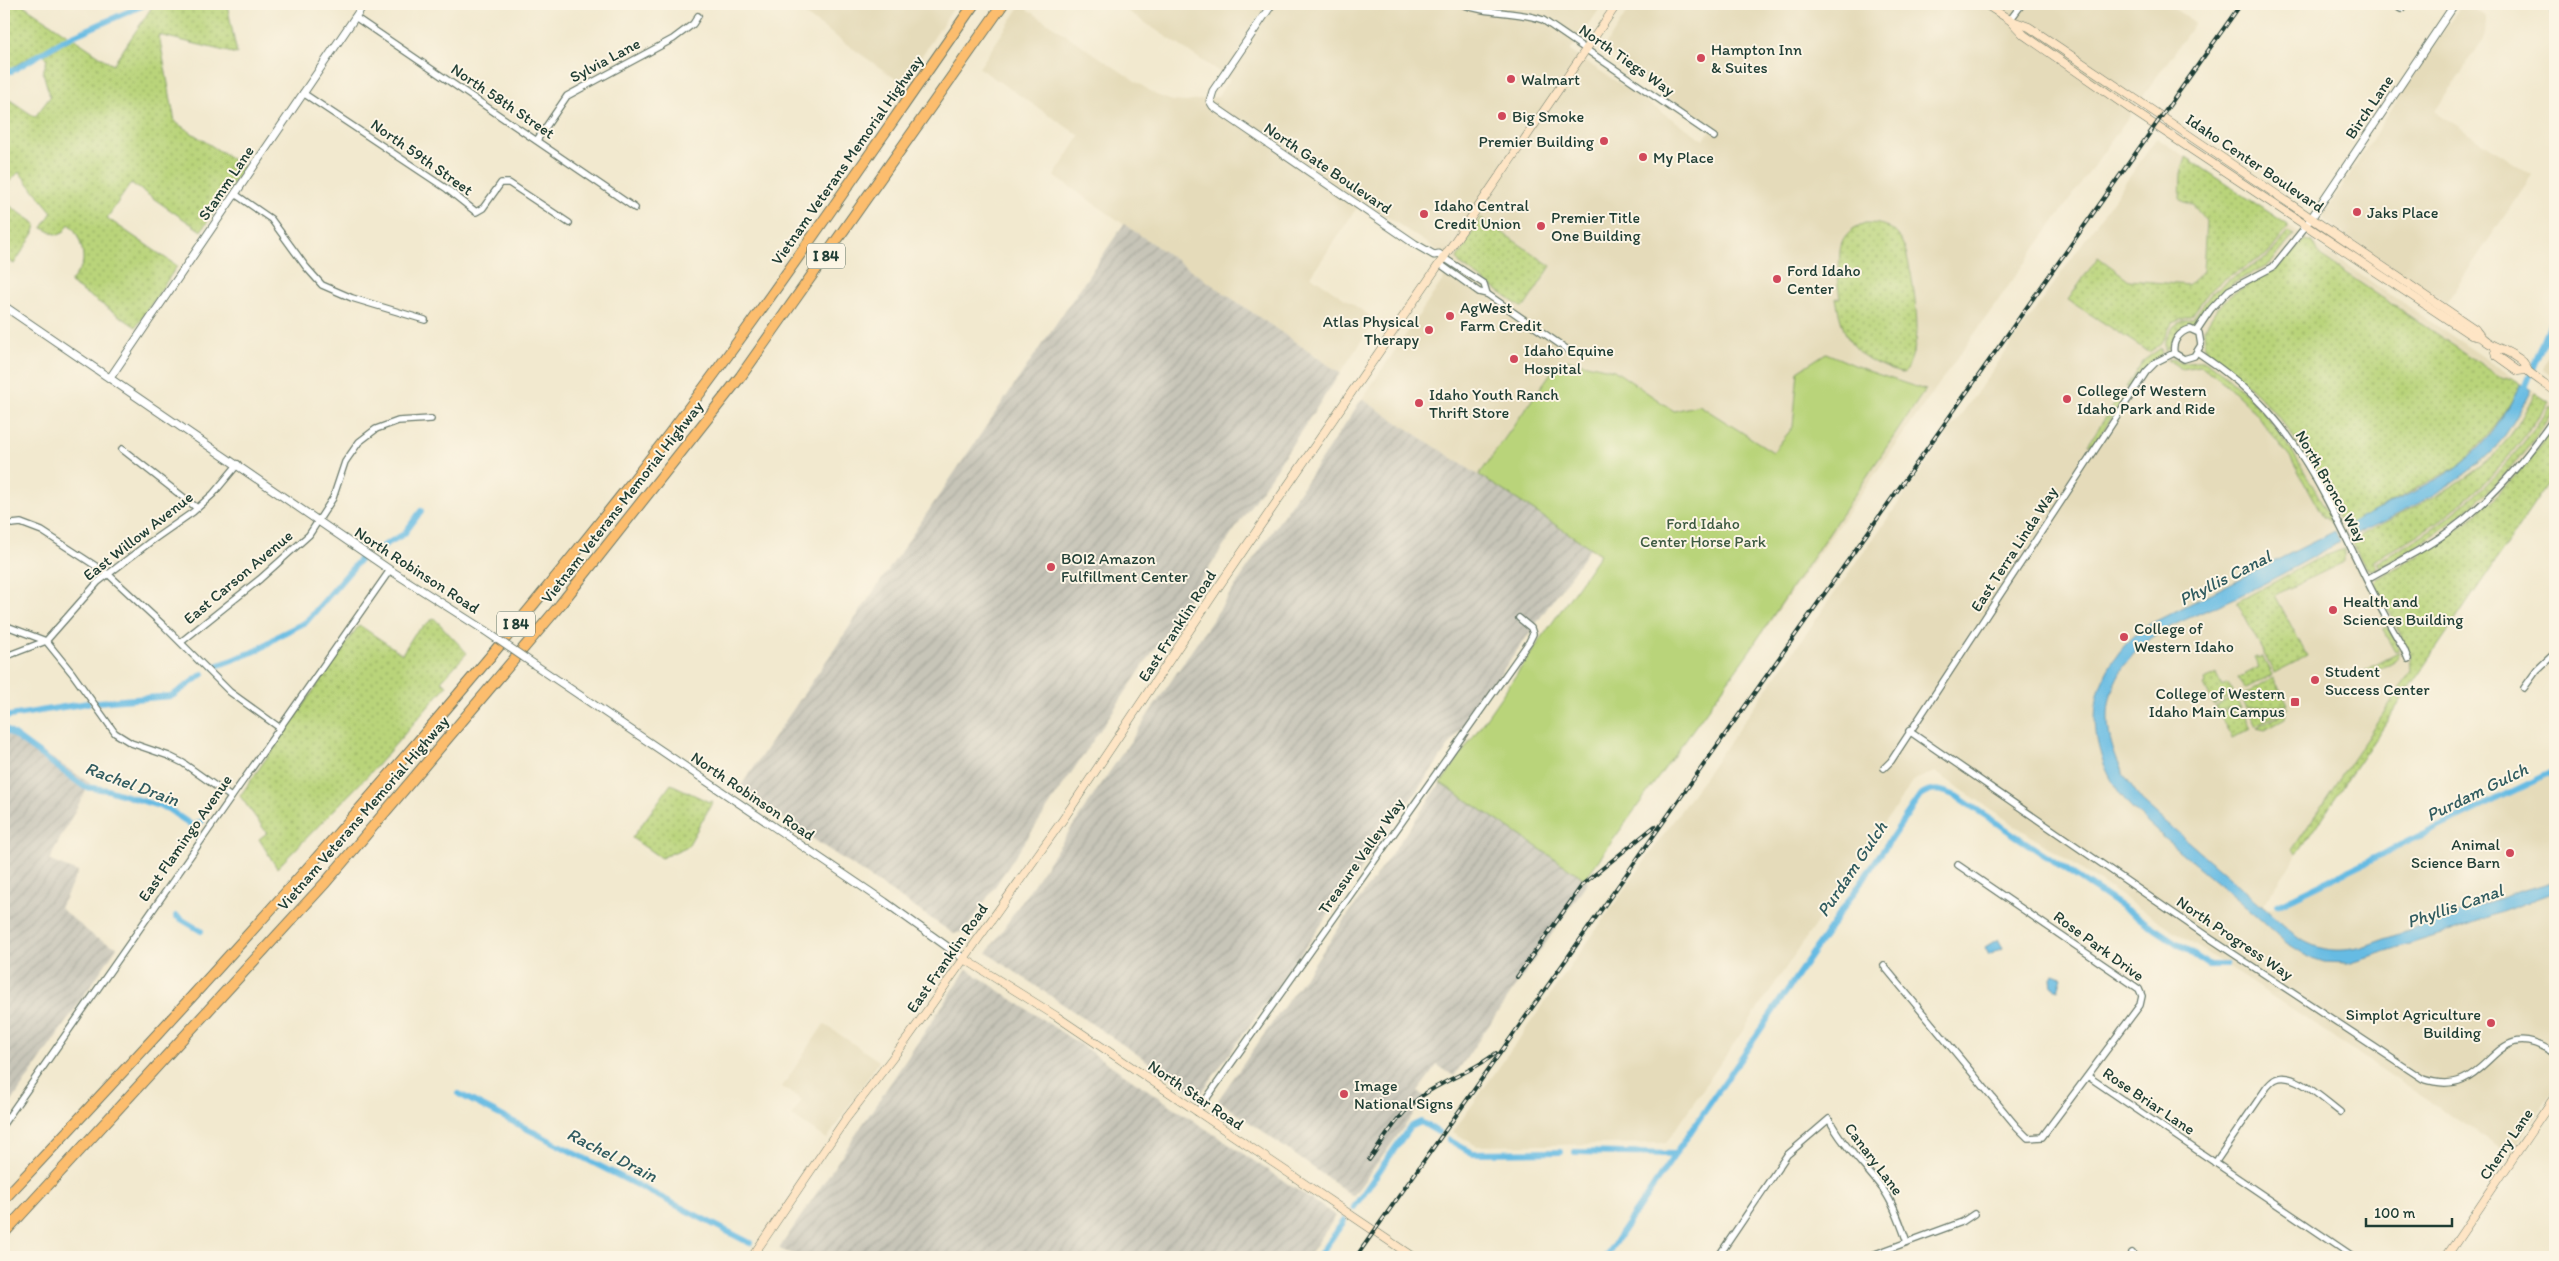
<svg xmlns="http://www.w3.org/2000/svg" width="2559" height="1261" font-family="Itim,sans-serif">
	<defs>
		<pattern id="industrial-furrows" width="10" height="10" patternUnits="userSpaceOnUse" patternTransform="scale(1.25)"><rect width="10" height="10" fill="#c7c5b8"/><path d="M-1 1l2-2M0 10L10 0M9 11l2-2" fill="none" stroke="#aaaa9f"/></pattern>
		<pattern id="grass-dots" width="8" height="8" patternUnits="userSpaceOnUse" patternTransform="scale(1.25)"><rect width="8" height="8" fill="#b9d47a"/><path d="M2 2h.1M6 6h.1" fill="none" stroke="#96ad65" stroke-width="1.8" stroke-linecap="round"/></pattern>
	</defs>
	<rect width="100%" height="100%" fill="#fcf5e5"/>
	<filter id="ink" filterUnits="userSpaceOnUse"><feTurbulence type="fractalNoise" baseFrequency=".02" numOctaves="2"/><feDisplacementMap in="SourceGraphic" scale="10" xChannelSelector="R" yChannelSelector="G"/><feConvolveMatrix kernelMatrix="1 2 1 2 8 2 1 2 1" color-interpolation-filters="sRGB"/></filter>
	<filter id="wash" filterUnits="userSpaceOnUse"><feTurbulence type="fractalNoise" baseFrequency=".0096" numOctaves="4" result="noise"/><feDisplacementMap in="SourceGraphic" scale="20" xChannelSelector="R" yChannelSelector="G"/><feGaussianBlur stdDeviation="1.12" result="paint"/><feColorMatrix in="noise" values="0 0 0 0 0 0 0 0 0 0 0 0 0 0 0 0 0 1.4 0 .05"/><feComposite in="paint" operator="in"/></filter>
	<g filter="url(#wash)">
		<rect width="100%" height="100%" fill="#f2e9cf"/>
		<g fill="#e5dbba">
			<polygon points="790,4 956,4 903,84"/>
			<polygon points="1117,4 1603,4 1570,51 1704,140 1713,125 1653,89 1604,47 1633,4 2167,4 2195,23 1748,653 1362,399 1455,262 1362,200 1311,276 1376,320 1340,373 1054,176 1080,136 979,68 1021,5 1156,95 1173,101 1186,102 1217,97 1230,79"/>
			<polygon points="2462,4 2467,4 2486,17 2485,37 2435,111 2532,175 2446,303 2326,222 2323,216 2407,85"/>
			<polygon points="2157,138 2555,405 2555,473 2263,905 2269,910 2555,772 2555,1087 2510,1155 1935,772 1914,780 1666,1143 1477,1146 1453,1132"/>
			<polygon points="2555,339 2555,378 2543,369"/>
			<polygon points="824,1024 879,1061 827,1139 792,1116 802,1100 782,1087"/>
		</g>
		<g fill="url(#industrial-furrows)">
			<polygon points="1124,224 1340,373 965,931 954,934 739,789"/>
			<polygon points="1362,399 1590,548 1199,1096 987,953"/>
			<polygon points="4,727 90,783 54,850 50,861 78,872 60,908 96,938 117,947 4,1113"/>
			<polygon points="1441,783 1588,881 1454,1076 1437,1065 1418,1091 1426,1097 1353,1196 1218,1100"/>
			<polygon points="967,969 1336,1216 1308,1257 801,1257 779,1249"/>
		</g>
		<g fill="url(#grass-dots)" stroke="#6c8857">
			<polygon points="4,4 22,4 69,36 9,69 4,66"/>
			<path d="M 154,4 L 227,4 L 237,54 L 159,35 L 175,122 L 244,167 L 201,231 L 131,183 L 107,218 L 177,266 L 136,327 L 70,283 C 74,277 79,271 82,265 C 86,255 78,230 69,224 L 63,233 L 58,235 L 42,228 L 52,212 L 19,172 L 4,187 L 4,109 L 10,100 L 35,117 L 50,97 L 43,72 L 47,60 L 44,55 L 73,38 L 113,65 Z"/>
			<polygon points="2186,157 2288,225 2288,228 2268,254 2222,280 2207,294 2192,315 2172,323 2161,344 2149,352 2068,300 2098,257 2129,280 2188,285 2203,271 2206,221 2193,205 2180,200 2181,173"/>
			<polygon points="4,202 36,224 34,233 14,264 4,257"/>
			<polygon points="1481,218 1551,266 1525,306 1521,307 1515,303 1460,264 1457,259"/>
			<path d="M 1865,223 C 1876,223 1886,224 1895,232 C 1910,244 1917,308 1917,329 C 1917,344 1912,357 1907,370 L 1904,373 C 1896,373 1889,368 1882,366 C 1848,352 1842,331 1836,298 L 1840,298 L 1837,278 L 1839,278 C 1841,251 1834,235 1865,223 Z"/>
			<path d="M 2289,232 L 2294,235 L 2271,263 L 2234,283 L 2220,294 L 2197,323 C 2191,325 2185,324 2181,328 C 2172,335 2172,347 2165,352 L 2165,340 L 2174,326 L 2182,321 L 2193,318 L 2211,294 L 2224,283 L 2268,257 Z"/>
			<path d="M 2304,240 L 2313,242 L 2320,256 L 2503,379 L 2512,378 L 2521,384 C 2504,416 2486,443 2458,466 L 2345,527 C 2331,511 2322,483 2310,463 C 2285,419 2250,383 2209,354 L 2205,348 L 2204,329 L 2217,308 L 2231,295 L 2282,264 Z"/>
			<path d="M 2161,348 L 2162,354 C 2146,363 2142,379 2130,388 L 2126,387 L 2143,361 Z"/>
			<path d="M 2173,359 C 2188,366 2194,358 2207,362 C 2269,404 2299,461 2334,524 L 2323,517 L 2291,459 L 2252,409 L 2226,384 L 2203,367 L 2199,366 L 2182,369 L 2168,360 Z"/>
			<polygon points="2122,393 2125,397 2123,401 2094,444 2088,444"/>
			<path d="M 2535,393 L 2549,402 C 2496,480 2456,516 2373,560 L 2377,568 L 2371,570 L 2366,568 L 2353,544 L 2362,535 C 2413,505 2474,485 2510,436 C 2520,423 2527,408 2535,393 Z"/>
			<path d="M 2550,406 L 2553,410 C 2512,480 2451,530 2380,567 L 2377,562 C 2456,519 2500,480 2550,406 Z"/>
			<polygon points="2555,423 2555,473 2297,854 2292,850 2411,672 2410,653 2375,584 2375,580 2422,553 2462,526 2490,502 2528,462"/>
			<polygon points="2344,549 2344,562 2275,595 2307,656 2274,673 2237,602 2319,558"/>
			<polygon points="434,618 467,653 441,681 447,685 374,769 277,868 259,839 267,833 240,796 359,625 402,654 415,633"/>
			<polygon points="2387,627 2400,650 2395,652 2382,629"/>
			<polygon points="2400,652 2398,659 2367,676 2364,671"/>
			<polygon points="2257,656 2258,658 2262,656 2272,675 2244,689 2238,678 2259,667 2254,657"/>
			<polygon points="2216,674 2222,686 2228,683 2234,694 2214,705 2204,685 2206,684 2205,680"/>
			<polygon points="2273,677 2288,705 2247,708 2241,697"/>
			<polygon points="2235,697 2241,708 2217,710 2215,707"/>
			<polygon points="2289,708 2256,726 2248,710"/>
			<polygon points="2242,711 2251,728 2232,738 2218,712"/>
			<polygon points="2286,712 2285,719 2265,730 2257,728"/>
			<polygon points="671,784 709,802 713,801 688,846 661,858 632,838"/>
		</g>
		<polygon fill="#b9d47a" stroke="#6c8857" points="1826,353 1871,372 1925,390 1748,653 1585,879 1441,783 1600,554 1479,475 1555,367 1568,360 1614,370 1674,411 1699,405 1773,452 1793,427 1798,371"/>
		<g fill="#66bbe3" stroke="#427c8c">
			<path d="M 2521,384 L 2531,390 C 2521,408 2512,427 2499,443 C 2467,482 2396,516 2350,537 L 2345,527 C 2384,504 2442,483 2474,453 C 2495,434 2508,408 2521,384 Z"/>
			<path d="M 2335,531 L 2340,541 L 2331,547 C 2300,564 2269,582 2237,597 C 2212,609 2169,624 2149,640 C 2091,686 2100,749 2142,801 L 2297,937 C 2319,951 2337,953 2362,947 L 2515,893 L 2555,881 L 2555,892 L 2451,931 L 2348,963 L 2324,962 L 2309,957 L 2285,942 C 2250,909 2212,879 2176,848 C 2151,826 2123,805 2109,775 C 2096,749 2091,719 2099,691 C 2108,663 2125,641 2148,625 Z"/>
			<polygon points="1998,939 2003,948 1989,955 1985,947"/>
			<polygon points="2054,974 2062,977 2058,990 2052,987 2051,977"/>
		</g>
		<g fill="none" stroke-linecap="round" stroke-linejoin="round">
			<g stroke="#66bbe3" stroke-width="6">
				<polyline points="2551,4 2555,18"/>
				<polyline points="8,71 12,71 66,39 146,4"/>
				<polyline points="2523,393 2555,313"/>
				<polyline points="376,550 404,534 421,511"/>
				<polyline points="214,667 258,650 280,635 306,622 363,556"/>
				<polyline points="98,702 172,696 203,674"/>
				<polyline points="4,717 88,703"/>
				<polyline points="4,728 85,787 108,790 168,809 193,826 202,821"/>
				<polyline points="2277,905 2555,771"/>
				<polyline points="176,916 201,931"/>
				<polyline points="459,1094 750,1243"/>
				<polyline points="1449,1140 1472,1153 1561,1152"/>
				<polyline points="1575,1152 1675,1154"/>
				<polyline points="1354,1207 1410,1127 1421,1122 1438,1132"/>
				<polyline points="781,1257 782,1257"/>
				<polyline points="1318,1257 1344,1221"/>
				<path d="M 1605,1257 L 1920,796 C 1934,787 1942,790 1956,796 L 2209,965 L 2226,965"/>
			</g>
		</g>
	</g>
	<g filter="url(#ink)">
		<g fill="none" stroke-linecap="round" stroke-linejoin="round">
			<g stroke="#69796a" stroke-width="8">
				<g id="minor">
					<path d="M 1462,4 C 1488,15 1516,10 1543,20 L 1714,137"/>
					<polyline points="2393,4 2401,9 2405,4"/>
					<polyline points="355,17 635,208"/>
					<polyline points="2010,20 2022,4"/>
					<polyline points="303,93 447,189 476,212 483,208 501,183 509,183 569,223"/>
					<polyline points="537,140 567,96 673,39 693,24 698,16"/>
					<polyline points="235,194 271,219 306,267 322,285 352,298 425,320"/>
					<polyline points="1444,258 1484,284 1487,294"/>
					<polyline points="1440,264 1479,292 1487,294 1568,350"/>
					<path d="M 2190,329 L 2199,333 L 2201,345 L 2194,356 L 2184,359 L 2174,353 C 2172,342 2179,332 2190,329 Z"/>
					<polyline points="2197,330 2211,309 2229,290 2273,267 2306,226"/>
					<path d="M 2197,352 C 2223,369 2247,388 2268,411 C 2327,476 2357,574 2404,649 L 2408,659"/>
					<polyline points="122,449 197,508"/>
					<polyline points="12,524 21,523 42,531 108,574 163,625 230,692 280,728"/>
					<path d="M 2367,579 C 2394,563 2424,550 2449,531 C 2492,500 2525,460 2555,417"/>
					<polyline points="4,625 46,641 72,673 115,733 131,743 169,756 183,763 231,797"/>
					<polyline points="181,642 260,579 309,535 333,498 345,462 359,442 376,429 398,421 431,419"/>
					<polyline points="4,657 46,641 98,582 150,542 193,512 213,494 238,464"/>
					<polyline points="2524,688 2537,670 2555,653"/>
					<path d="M 1909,731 L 2211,939 L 2423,1079 C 2494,1103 2488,1008 2555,1054"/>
					<polyline points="1884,768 1891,761 2146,372 2156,362 2174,353"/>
					<polyline points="1884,966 2016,1126 2028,1138 2042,1137 2140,1005 2142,996 2139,989 1958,865"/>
					<polyline points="2089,1077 2354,1257"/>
					<polyline points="1197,1112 1529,642 1533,634 1531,628 1519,618"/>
					<polyline points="4,1123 390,570"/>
					<path d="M 2215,1163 L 2267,1087 C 2269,1085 2272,1081 2276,1079 C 2294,1070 2326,1102 2340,1112"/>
					<polyline points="2132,1253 2135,1257"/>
					<path d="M 1718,1257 L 1787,1155 L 1829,1119 C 1843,1147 1867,1167 1885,1192 C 1895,1207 1901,1225 1907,1242"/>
					<polyline points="1867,1257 1962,1222 1974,1214"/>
				</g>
			</g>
			<g stroke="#69796a" stroke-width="9">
				<g id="tertiary">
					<polyline points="1272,4 1213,91 1210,101 1213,106 1415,244 1434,255 1439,254 1444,258"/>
					<polyline points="2306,226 2455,4"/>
					<polyline points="4,306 390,570 484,630"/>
					<polyline points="110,378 364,4"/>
					<polyline points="535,665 885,902 963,958"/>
				</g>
			</g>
			<g stroke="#69796a" stroke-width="9">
				<g id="secondary">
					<polyline points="1985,4 2010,20 2024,35 2132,110 2471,335 2480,337"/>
					<path d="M 2010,20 L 2029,27 L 2475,329 C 2487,349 2507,347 2523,362 C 2526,365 2526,369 2529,372 C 2537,379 2547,385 2555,391"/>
					<polyline points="2495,348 2497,356 2518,371 2527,370"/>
					<polyline points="963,958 1056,1016 1413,1257"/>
					<polyline points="752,1257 845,1120 907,1039 1064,818 1217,589 1617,4"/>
					<polyline points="2446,1257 2555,1096"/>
				</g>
			</g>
			<g stroke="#69796a" stroke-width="12">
				<g id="motorway">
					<path d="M 4,1199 C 216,974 425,743 617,501 C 744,342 857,171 974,4"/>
					<polyline points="4,1233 326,882 560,605 741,376 1003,4"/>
				</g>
			</g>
			<use href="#minor" stroke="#fff" stroke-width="5.5"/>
			<use href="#tertiary" stroke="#fff" stroke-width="7"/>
			<use href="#secondary" stroke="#fee5c5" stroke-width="8"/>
			<use href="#motorway" stroke="#fcbd6e" stroke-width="10"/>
			<g stroke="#1f3d34" stroke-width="4">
				<g id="rail">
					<polyline points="1517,977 1583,884 1655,826"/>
					<path d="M 1369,1160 C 1385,1138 1400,1112 1423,1095 C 1446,1079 1474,1071 1496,1053"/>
					<polyline points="1356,1257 2241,4"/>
				</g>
			</g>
			<use href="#rail" stroke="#fcf5e5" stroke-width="2" stroke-dasharray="5.5" stroke-linecap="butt"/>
			<g stroke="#69796a" stroke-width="9" stroke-linecap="butt">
				<polyline id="tertiary-bridge" points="484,630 535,665"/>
			</g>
			<use href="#tertiary-bridge" stroke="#fff" stroke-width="7"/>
		</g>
	</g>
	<g fill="#d1495b" stroke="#fcf5e5" stroke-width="2">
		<circle cx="1701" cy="58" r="5"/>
		<circle cx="1511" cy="79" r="5"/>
		<circle cx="1502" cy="116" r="5"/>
		<circle cx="1604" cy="141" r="5"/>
		<circle cx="1643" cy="157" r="5"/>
		<circle cx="2357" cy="212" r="5"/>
		<circle cx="1424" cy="214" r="5"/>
		<circle cx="1541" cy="226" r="5"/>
		<circle cx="1777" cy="279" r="5"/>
		<circle cx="1450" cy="316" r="5"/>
		<circle cx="1429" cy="330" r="5"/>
		<circle cx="1514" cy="359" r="5"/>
		<circle cx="2067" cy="399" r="5"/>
		<circle cx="1419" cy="403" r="5"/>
		<circle cx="1051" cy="567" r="5"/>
		<circle cx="2333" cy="610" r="5"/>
		<circle cx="2124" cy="637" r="5"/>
		<circle cx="2315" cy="680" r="5"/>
		<rect x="2290" y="697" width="10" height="10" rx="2.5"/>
		<circle cx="2510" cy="853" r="5"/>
		<circle cx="2491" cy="1023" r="5"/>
		<circle cx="1344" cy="1094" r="5"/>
	</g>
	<g text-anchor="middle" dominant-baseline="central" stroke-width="4" stroke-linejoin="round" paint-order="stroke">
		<g fill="#fcf5e5" stroke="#617469" stroke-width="1">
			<rect x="807" y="243.5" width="38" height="25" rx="4"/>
			<rect x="497" y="611.5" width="38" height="25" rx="4"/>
		</g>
		<g font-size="15" font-weight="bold" fill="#1f3d34">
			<text x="826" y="256">I 84</text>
			<text x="516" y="624">I 84</text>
		</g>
		<g font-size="16" fill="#1f3d34" stroke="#fcf5e5" text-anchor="start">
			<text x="1711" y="49">Hampton Inn<tspan x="1711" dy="18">&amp; Suites</tspan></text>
			<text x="1521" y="79">Walmart</text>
			<text x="1512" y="116">Big Smoke</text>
			<text x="1594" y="141" text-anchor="end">Premier Building</text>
			<text x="1653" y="157">My Place</text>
			<text x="1434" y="205">Idaho Central<tspan x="1434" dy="18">Credit Union</tspan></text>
			<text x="2367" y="212">Jaks Place</text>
			<text x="1551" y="217">Premier Title<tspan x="1551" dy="18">One Building</tspan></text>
			<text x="1787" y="270">Ford Idaho<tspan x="1787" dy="18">Center</tspan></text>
			<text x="1460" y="307">AgWest<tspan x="1460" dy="18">Farm Credit</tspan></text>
			<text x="1419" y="321" text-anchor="end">Atlas Physical<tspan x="1419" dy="18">Therapy</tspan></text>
			<text x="1524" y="350">Idaho Equine<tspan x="1524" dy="18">Hospital</tspan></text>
			<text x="2077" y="390">College of Western<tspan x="2077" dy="18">Idaho Park and Ride</tspan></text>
			<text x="1429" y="394">Idaho Youth Ranch<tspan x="1429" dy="18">Thrift Store</tspan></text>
			<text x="1061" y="558">BOI2 Amazon<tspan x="1061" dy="18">Fulfillment Center</tspan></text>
			<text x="2343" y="601">Health and<tspan x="2343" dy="18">Sciences Building</tspan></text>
			<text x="2134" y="628">College of<tspan x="2134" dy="18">Western Idaho</tspan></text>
			<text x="2325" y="671">Student<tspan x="2325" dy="18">Success Center</tspan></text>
			<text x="2285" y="693" text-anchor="end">College of Western<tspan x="2285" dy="18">Idaho Main Campus</tspan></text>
			<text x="2500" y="844" text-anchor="end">Animal<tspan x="2500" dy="18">Science Barn</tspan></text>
			<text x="2481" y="1014" text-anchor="end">Simplot Agriculture<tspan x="2481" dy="18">Building</tspan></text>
			<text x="1354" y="1085">Image<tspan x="1354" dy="18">National Signs</tspan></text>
		</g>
		<g font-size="16" fill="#1f3d34" stroke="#fcf5e5">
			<text transform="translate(605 60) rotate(-28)">Sylvia Lane</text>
			<text transform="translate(1627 60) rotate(35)">North Tiegs Way</text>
			<text transform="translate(503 101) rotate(34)">North 58th Street</text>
			<text transform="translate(2369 107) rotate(-56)">Birch Lane</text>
			<text transform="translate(422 157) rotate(35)">North 59th Street</text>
			<text transform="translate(847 160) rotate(-55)">Vietnam Veterans Memorial Highway</text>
			<text transform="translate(2255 163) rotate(34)">Idaho Center Boulevard</text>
			<text transform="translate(1328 168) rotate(34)">North Gate Boulevard</text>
			<text transform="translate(226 183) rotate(-56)">Stamm Lane</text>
			<text transform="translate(2331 486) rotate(60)">North Bronco Way</text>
			<text transform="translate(622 502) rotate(-52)">Vietnam Veterans Memorial Highway</text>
			<text transform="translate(138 536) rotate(-38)">East Willow Avenue</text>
			<text transform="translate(2014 549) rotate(-57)">East Terra Linda Way</text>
			<text transform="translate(417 570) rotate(33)">North Robinson Road</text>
			<text transform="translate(238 577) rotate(-40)">East Carson Avenue</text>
			<text transform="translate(1177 626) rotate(-57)">East Franklin Road</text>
			<text transform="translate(753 796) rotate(34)">North Robinson Road</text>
			<text transform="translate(363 813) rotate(-49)">Vietnam Veterans Memorial Highway</text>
			<text transform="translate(185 838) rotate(-55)">East Flamingo Avenue</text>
			<text transform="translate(1361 856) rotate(-55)">Treasure Valley Way</text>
			<text transform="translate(2235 938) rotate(34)">North Progress Way</text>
			<text transform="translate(2099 946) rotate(36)">Rose Park Drive</text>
			<text transform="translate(947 958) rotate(-55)">East Franklin Road</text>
			<text transform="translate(1196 1095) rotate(34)">North Star Road</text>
			<text transform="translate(2149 1101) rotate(34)">Rose Briar Lane</text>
			<text transform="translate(2506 1144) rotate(-56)">Cherry Lane</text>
			<text transform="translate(1874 1159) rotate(53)">Canary Lane</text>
		</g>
		<g font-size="16" fill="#3e5b42" stroke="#fcf5e5">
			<text x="1703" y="523">Ford Idaho<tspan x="1703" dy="18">Center Horse Park</tspan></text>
		</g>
		<g font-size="18" font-style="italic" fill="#315c60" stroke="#fcf5e5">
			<text transform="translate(2225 578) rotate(-27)">Phyllis Canal</text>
			<text transform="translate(132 784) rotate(20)">Rachel Drain</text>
			<text transform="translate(2477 792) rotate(-26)">Purdam Gulch</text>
			<text transform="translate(1852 869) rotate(-56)">Purdam Gulch</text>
			<text transform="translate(2455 906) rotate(-19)">Phyllis Canal</text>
			<text transform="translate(612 1155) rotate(27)">Rachel Drain</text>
		</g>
	</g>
	<rect width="2559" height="1261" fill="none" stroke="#fcf5e5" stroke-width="20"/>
	<path d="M2366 1218v8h86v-8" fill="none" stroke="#1f3d34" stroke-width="2.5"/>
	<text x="2374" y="1218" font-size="15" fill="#1f3d34" stroke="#fcf5e5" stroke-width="4" paint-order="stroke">100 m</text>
</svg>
